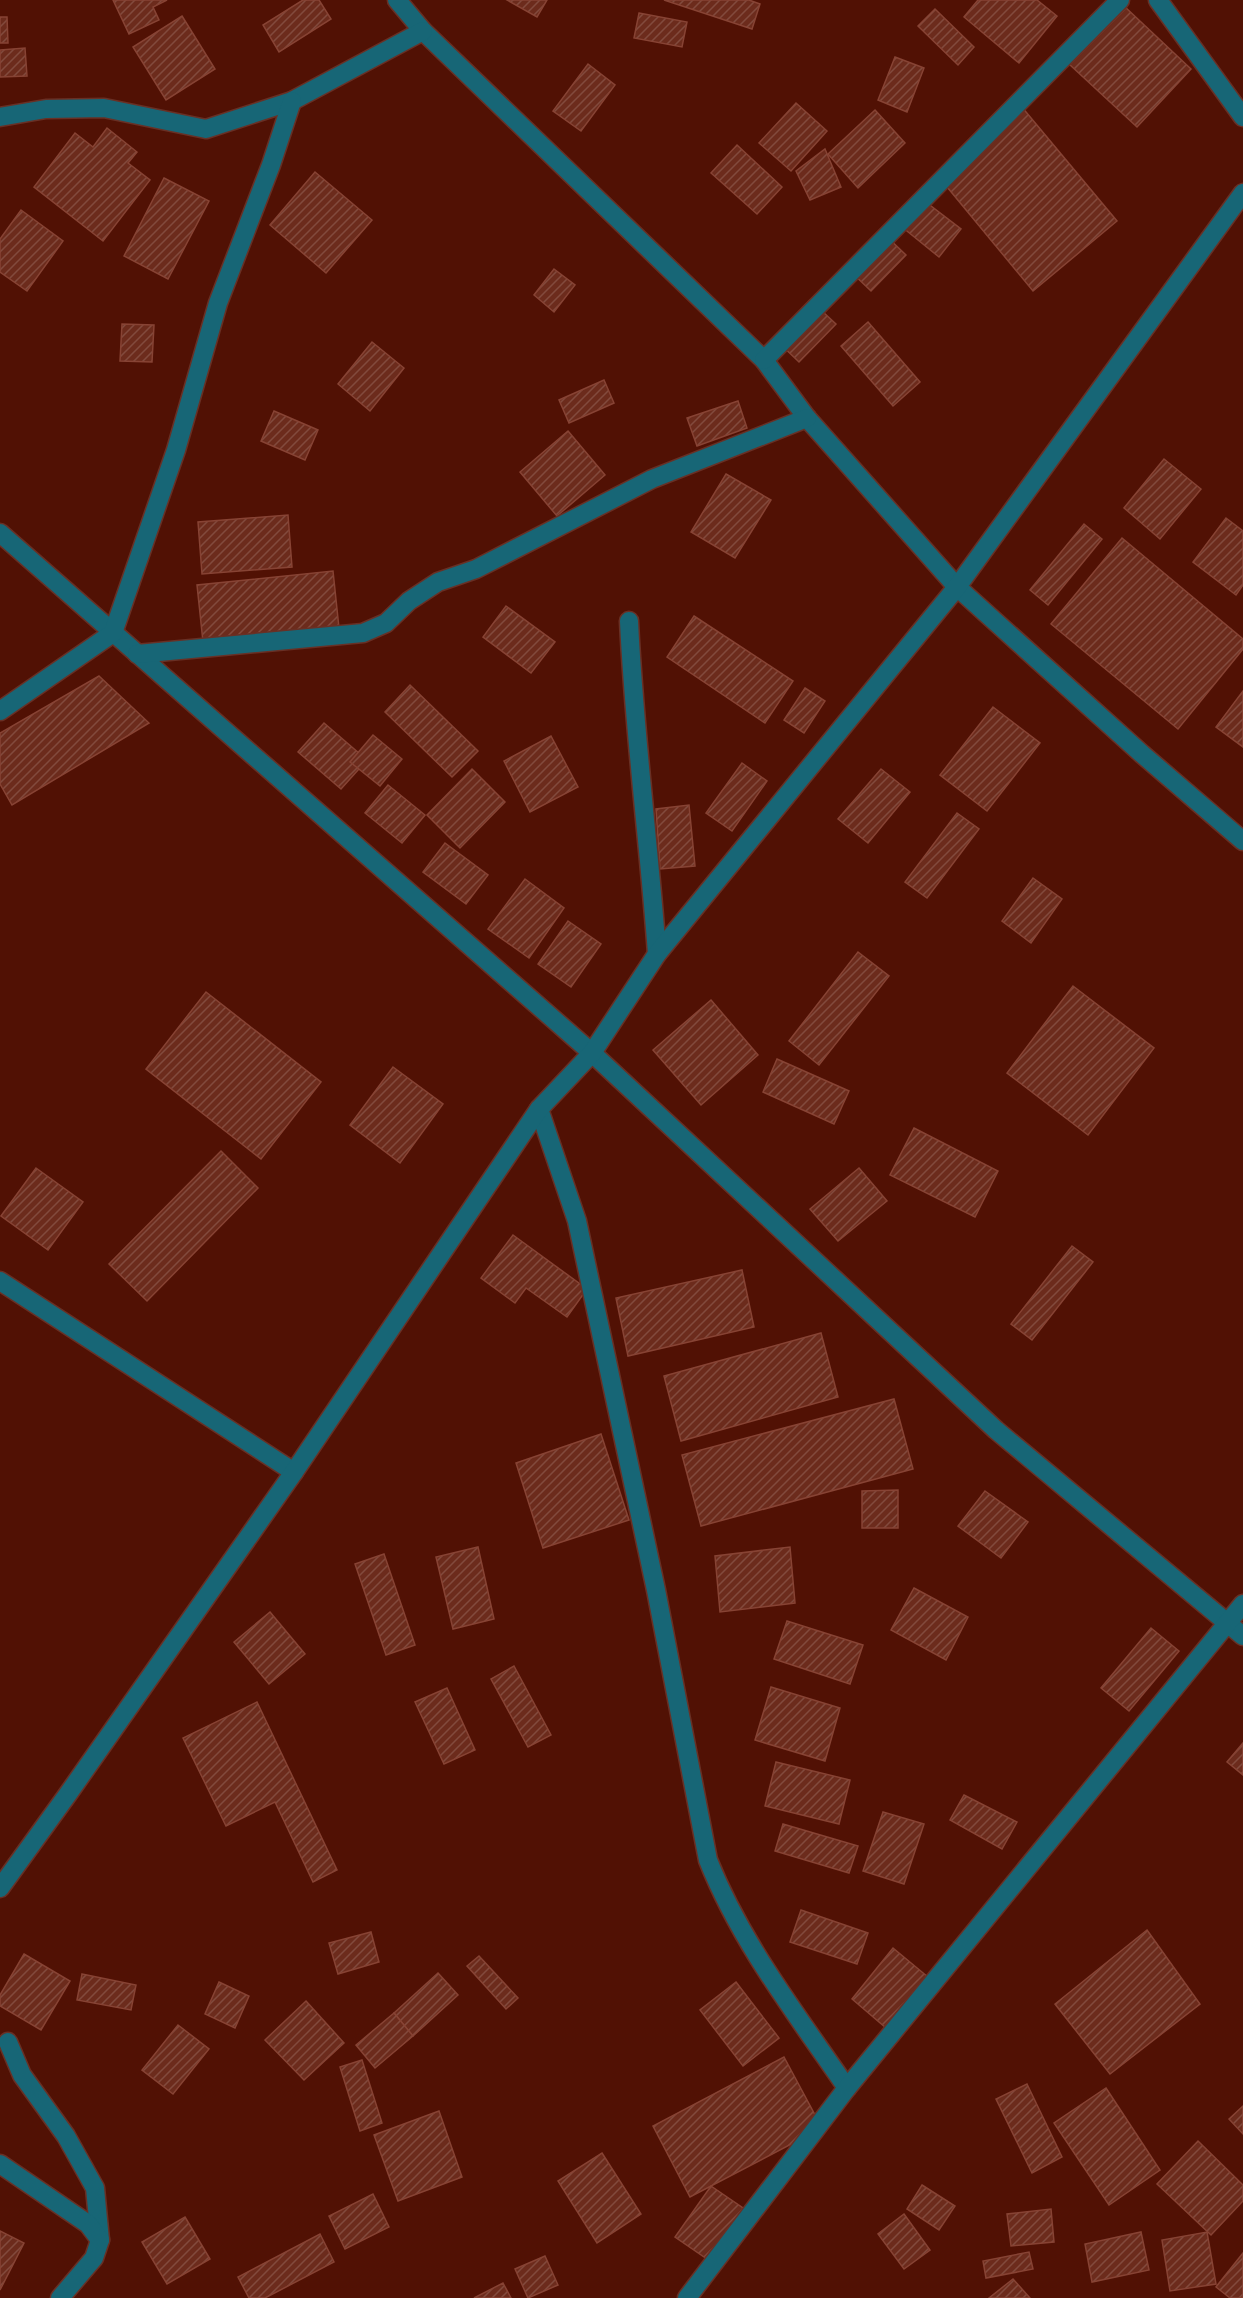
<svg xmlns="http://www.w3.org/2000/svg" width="1243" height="2298" font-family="'Archivo Narrow',sans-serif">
	<defs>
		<pattern id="building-hatch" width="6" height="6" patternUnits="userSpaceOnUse" patternTransform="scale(1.5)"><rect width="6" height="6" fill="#6c2b1c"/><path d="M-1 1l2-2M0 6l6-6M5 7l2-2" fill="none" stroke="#824a3d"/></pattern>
	</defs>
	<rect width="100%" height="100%" fill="#511104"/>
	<g fill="url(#building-hatch)" stroke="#874334" stroke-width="1.5">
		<polygon points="113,0 167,0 153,7 159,20 129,34"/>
		<polygon points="303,0 319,0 331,19 279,52 263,25"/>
		<polygon points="507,0 547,0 537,17"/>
		<polygon points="664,0 749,0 760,4 752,29"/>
		<polygon points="978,0 1037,0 1057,16 1019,63 964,17"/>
		<polygon points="1124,6 1191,69 1137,127 1069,64"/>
		<polygon points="935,9 974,47 958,65 918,26"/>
		<polygon points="639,13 687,22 682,47 634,38"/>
		<polygon points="182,16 215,69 166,100 133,47"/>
		<polygon points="0,17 7,17 8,43 0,43"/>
		<polygon points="25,48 27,76 0,77 0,50"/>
		<polygon points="895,57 924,68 907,112 878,100"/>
		<polygon points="588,64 615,85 581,131 553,111"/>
		<polygon points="796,103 827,131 791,171 759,143"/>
		<polygon points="1021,106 1117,221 1033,291 938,176"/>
		<polygon points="875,110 905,143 858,188 828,154"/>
		<polygon points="107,128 137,152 128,163 150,180 103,241 34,187 75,133 93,147"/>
		<polygon points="737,145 782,187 757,214 711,173"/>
		<polygon points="825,149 841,187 810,200 796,171"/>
		<polygon points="315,172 372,220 326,273 270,225"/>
		<polygon points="164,178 209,201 168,279 124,256"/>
		<polygon points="918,196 961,229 939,257 897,223"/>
		<polygon points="21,210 63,241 27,291 0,272 0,239"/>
		<polygon points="882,232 906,255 871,291 847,268"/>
		<polygon points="554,269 575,285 554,312 534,295"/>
		<polygon points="810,300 836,324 799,362 774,338"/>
		<polygon points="868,322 920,382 893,406 841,346"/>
		<polygon points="122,324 154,325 152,362 120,361"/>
		<polygon points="372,342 404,368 370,411 338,384"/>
		<polygon points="604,380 614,403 569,423 559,400"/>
		<polygon points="738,401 747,428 697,446 687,418"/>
		<polygon points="274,411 318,430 305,460 261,441"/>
		<polygon points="568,431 605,475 557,516 520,472"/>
		<polygon points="1164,459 1201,489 1160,539 1124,508"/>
		<polygon points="726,474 771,500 735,558 691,532"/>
		<polygon points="288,515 292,567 202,574 198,522"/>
		<polygon points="1226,518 1243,531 1243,585 1236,595 1193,562"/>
		<polygon points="1084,524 1102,539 1048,605 1030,590"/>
		<polygon points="1122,538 1243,639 1243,649 1178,729 1051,624"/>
		<polygon points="333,571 339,628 203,642 197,585"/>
		<polygon points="506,606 555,642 531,673 483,637"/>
		<polygon points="694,616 793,681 765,723 667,657"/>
		<polygon points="99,676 149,723 12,805 0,784 0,733"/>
		<polygon points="410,685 478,751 452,777 385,712"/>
		<polygon points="805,688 825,701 804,733 784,720"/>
		<polygon points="1243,691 1243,747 1216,727"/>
		<polygon points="993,707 1040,743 987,811 940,775"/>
		<polygon points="324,723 367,760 341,789 298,752"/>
		<polygon points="373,735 402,759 380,786 350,762"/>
		<polygon points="551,736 578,787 530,812 504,761"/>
		<polygon points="742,763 767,781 732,831 706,813"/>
		<polygon points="472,769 505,802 460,848 427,815"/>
		<polygon points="881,769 910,792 868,843 838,819"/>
		<polygon points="388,785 425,815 402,843 365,813"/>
		<polygon points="689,805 695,866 660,869 656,809"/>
		<polygon points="957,813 979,829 927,898 905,882"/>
		<polygon points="445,843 488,875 466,904 423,872"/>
		<polygon points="1033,878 1062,899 1031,943 1002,921"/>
		<polygon points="525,879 564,908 529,958 488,929"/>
		<polygon points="568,921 601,944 571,987 538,964"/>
		<polygon points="858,952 889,976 819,1065 789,1041"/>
		<polygon points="1073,986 1154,1048 1088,1135 1007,1073"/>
		<polygon points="206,992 321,1082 261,1159 146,1069"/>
		<polygon points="711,1000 758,1055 701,1105 653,1050"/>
		<polygon points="777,1059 849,1091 834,1124 763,1092"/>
		<polygon points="393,1067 443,1104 400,1163 350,1125"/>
		<polygon points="914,1128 998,1171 975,1217 890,1175"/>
		<polygon points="221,1151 258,1188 147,1301 109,1264"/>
		<polygon points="36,1168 83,1202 48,1250 1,1216"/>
		<polygon points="859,1168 887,1201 838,1241 810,1209"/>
		<polygon points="513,1235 587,1289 567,1317 526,1288 515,1303 481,1278"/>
		<polygon points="1072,1246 1093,1262 1032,1340 1011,1324"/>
		<polygon points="742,1270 754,1327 628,1356 616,1298"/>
		<polygon points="821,1333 838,1397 681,1441 664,1376"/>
		<polygon points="894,1399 913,1469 701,1526 682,1455"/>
		<polygon points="601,1434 629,1520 543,1548 516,1463"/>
		<polygon points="898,1490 898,1528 862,1528 862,1491"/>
		<polygon points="985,1491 1028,1522 1001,1558 958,1526"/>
		<polygon points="478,1547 494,1619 453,1629 436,1557"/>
		<polygon points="790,1547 795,1603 720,1612 715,1556"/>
		<polygon points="384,1554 415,1645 386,1655 355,1564"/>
		<polygon points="914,1588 968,1617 946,1660 891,1630"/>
		<polygon points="270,1612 305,1654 269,1684 234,1642"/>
		<polygon points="787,1621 863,1645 850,1684 774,1659"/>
		<polygon points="1151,1628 1179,1651 1129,1711 1101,1688"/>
		<polygon points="514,1666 551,1735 528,1747 491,1679"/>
		<polygon points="771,1687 840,1708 825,1761 755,1740"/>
		<polygon points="447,1688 475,1750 444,1764 415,1702"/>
		<polygon points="257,1702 337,1870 313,1882 275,1802 226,1826 183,1738"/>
		<polygon points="1243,1743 1243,1775 1227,1762"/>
		<polygon points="776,1762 850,1780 839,1824 765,1806"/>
		<polygon points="964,1795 1017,1822 1002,1849 950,1820"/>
		<polygon points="883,1812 924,1824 904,1884 863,1871"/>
		<polygon points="783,1824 858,1846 849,1873 775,1851"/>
		<polygon points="801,1910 868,1933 857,1964 790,1942"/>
		<polygon points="1147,1930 1200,2004 1110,2074 1055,2004"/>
		<polygon points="371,1932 379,1962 338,1974 329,1943"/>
		<polygon points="893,1948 928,1977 886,2028 852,1999"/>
		<polygon points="24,1954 70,1981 41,2030 0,2006 0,1995"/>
		<polygon points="479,1956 518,1998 506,2009 467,1966"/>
		<polygon points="438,1973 458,1995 413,2036 394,2013"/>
		<polygon points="82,1974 136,1985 131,2010 77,2000"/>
		<polygon points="219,1982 249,1996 235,2028 205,2014"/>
		<polygon points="736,1982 779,2038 743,2066 700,2010"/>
		<polygon points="306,2001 344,2043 304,2080 265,2040"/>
		<polygon points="394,2013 413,2036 375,2068 356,2045"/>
		<polygon points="178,2025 209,2049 173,2094 142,2070"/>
		<polygon points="784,2057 822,2128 690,2197 653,2126"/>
		<polygon points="362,2060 382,2123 360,2131 340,2067"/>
		<polygon points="1027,2084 1062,2157 1032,2173 996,2099"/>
		<polygon points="1106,2088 1160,2170 1109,2205 1054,2123"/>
		<polygon points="1243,2106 1243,2134 1229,2119"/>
		<polygon points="439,2111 462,2177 398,2201 374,2135"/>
		<polygon points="1198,2141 1243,2185 1243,2201 1211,2235 1157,2184"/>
		<polygon points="602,2153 641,2214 597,2243 558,2181"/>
		<polygon points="922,2185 955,2206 939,2230 907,2209"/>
		<polygon points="711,2186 743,2208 707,2259 675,2237"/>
		<polygon points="373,2194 389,2227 345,2249 329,2216"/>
		<polygon points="1051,2209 1054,2242 1011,2246 1007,2214"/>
		<polygon points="904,2214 930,2250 904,2269 878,2234"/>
		<polygon points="185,2217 210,2259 167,2284 142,2242"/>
		<polygon points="0,2231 24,2243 0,2290"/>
		<polygon points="1141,2232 1149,2270 1092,2282 1085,2244"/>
		<polygon points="1207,2232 1216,2284 1170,2291 1162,2240"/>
		<polygon points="320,2234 334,2262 265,2298 249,2298 238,2277"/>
		<polygon points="1029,2252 1033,2269 986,2278 983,2261"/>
		<polygon points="1243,2253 1243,2298 1230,2298 1216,2287"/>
		<polygon points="545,2256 558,2285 528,2298 515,2269"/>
		<polygon points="1013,2279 1030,2298 989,2298"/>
		<polygon points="503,2283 511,2298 474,2298"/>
	</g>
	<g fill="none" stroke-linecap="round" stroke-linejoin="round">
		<g stroke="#693025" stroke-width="21">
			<g id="minor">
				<polyline points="397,0 423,31 764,360 807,418 957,587 1142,754 1243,841"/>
				<polyline points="1158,0 1243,117"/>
				<polyline points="0,117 46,109 104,108 206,129 292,101 423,31"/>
				<polyline points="764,360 1120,0"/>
				<polyline points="0,533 592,1053 996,1430 1243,1636"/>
				<path d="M 629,621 C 634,732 649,843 657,954"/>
				<polyline points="137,654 363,633 386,623 409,601 438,582 476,569 652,479 807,418"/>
				<polyline points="0,711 113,633 176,450 218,303 271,165 292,101"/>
				<path d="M 539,1109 L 577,1221 L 656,1590 L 708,1860 C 741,1943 797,2015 847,2088"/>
				<polyline points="0,1281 294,1472"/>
				<polyline points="0,1888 68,1794 294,1472 539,1109 592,1053 657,954 957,587 1243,193"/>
				<polyline points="8,2042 22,2075 66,2136 95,2188 100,2240"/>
				<polyline points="0,2164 88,2224 100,2240 94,2258 60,2298"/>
				<polyline points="687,2298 847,2088 1243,1604"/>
			</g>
		</g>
		<use href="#minor" stroke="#176676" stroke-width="18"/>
	</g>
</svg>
